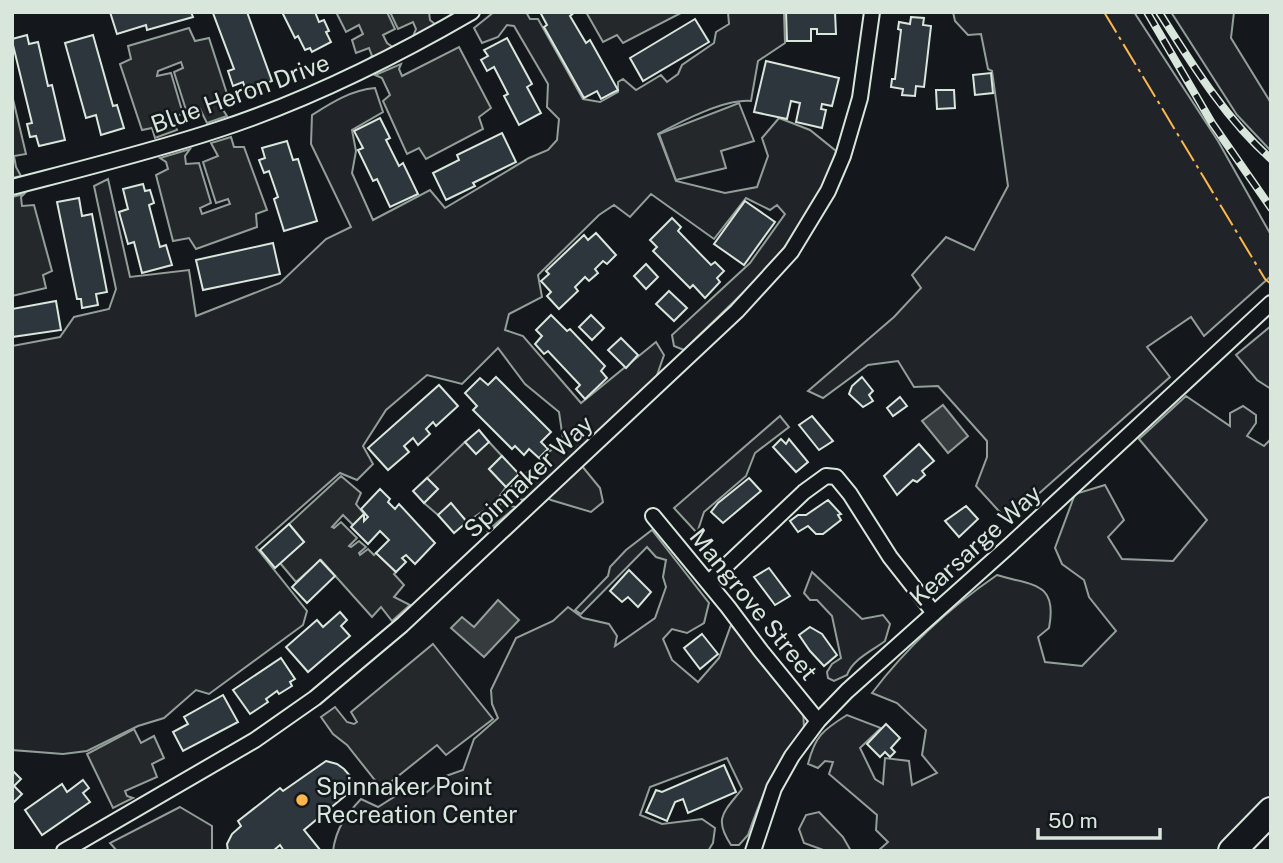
<svg xmlns="http://www.w3.org/2000/svg" width="1283" height="863" font-family="'Public Sans',sans-serif">
	<rect width="100%" height="100%" fill="#14181c"/>
	<g fill="#202428" stroke="#939e99" stroke-width="2">
		<path d="M 494,12 L 526,12 L 530,19 L 538,19 L 583,99 L 600,102 L 618,92 L 618,82 L 623,79 L 636,90 L 661,75 L 667,82 L 678,74 L 682,65 L 714,43 L 716,32 L 729,24 L 728,12 L 784,12 L 785,43 L 758,61 L 751,101 C 724,99 682,121 658,134 L 676,181 L 725,193 L 757,187 L 768,156 L 762,138 L 779,118 L 810,130 L 836,151 C 815,234 743,291 684,350 L 674,346 L 672,335 L 750,263 L 785,214 L 777,205 L 770,210 L 746,198 L 714,239 L 651,194 L 630,217 L 614,205 L 599,215 L 538,275 L 542,297 L 509,314 L 505,330 L 523,336 L 581,403 L 656,342 L 664,355 L 656,378 L 577,460 L 600,488 L 603,502 L 591,512 L 551,500 L 540,493 L 522,500 L 510,492 L 510,488 L 563,439 L 559,412 L 525,384 L 498,348 L 462,384 L 427,375 L 386,410 L 363,446 L 373,464 L 357,480 L 340,473 L 256,547 L 307,611 L 303,625 L 209,694 L 196,690 L 164,718 L 138,726 L 87,751 L 63,754 L 12,750 L 12,346 L 60,337 L 74,317 L 109,309 L 116,289 L 94,186 L 108,179 L 130,277 L 189,270 L 196,316 L 280,283 L 326,239 L 351,227 L 311,144 L 312,115 C 331,103 351,90 375,88 L 383,112 L 352,130 L 356,151 L 352,173 L 373,220 L 430,190 L 445,208 L 529,158 L 548,150 L 557,140 L 559,119 L 547,107 L 548,84 L 514,26 L 507,25 L 498,37 L 482,43 L 474,28 Z"/>
		<polygon points="953,12 1134,12 1218,141 1271,235 1271,276 1204,336 1191,317 1147,347 1170,377 1008,521 976,486 987,457 987,441 938,386 914,387 898,361 868,365 823,398 808,391 894,317 921,288 912,275 946,237 974,250 1008,186 992,71 988,69 981,34 968,35 955,21"/>
		<polygon points="1171,12 1234,12 1231,38 1271,103 1271,151 1237,115"/>
		<polygon points="1271,326 1271,389 1257,380 1236,355"/>
		<path d="M 1186,396 L 1230,426 L 1230,413 L 1243,406 L 1256,415 L 1256,423 L 1247,436 L 1264,446 L 1271,439 L 1271,801 L 1220,851 L 878,851 L 888,842 L 876,830 L 877,815 L 829,774 L 833,762 L 825,761 L 818,768 L 808,764 C 815,736 823,730 847,715 L 881,728 L 860,748 L 875,779 L 883,784 L 885,758 L 909,761 L 912,785 L 937,773 L 922,755 L 926,730 L 897,703 L 872,693 C 907,647 949,608 997,575 C 1032,586 1058,581 1049,628 L 1038,637 L 1045,662 L 1082,666 L 1116,631 L 1089,597 L 1084,580 L 1062,564 L 1055,548 L 1075,494 L 1105,485 L 1124,520 L 1108,537 L 1122,559 L 1173,561 L 1207,520 L 1139,439 Z"/>
		<polygon points="780,416 789,427 755,453 746,476 704,512 697,533 674,508"/>
		<path d="M 652,530 L 709,603 L 704,623 L 687,633 L 672,629 L 663,639 L 672,660 L 698,682 L 719,658 L 731,625 L 803,707 L 804,729 C 776,761 762,795 748,835 L 739,845 L 731,845 C 713,818 724,812 742,789 L 727,758 L 650,787 L 640,815 L 662,824 L 702,819 L 715,828 L 713,843 L 708,851 L 333,851 C 336,828 346,815 361,799 L 378,807 L 405,790 L 427,792 L 446,776 L 463,770 L 474,739 L 498,718 L 492,704 L 491,690 L 516,638 L 553,621 L 568,607 L 583,618 L 609,624 L 617,636 L 615,646 L 655,618 L 666,587 L 663,577 L 666,560 L 656,557 L 647,547 L 581,614 L 575,610 L 608,576 L 610,567 L 626,550 Z"/>
		<path d="M 812,572 L 862,619 L 883,615 L 890,624 L 885,641 C 872,651 853,659 847,675 L 834,681 L 828,678 L 827,672 L 832,664 L 841,658 L 832,616 L 817,600 L 810,600 L 804,593 Z"/>
		<polygon points="180,807 212,826 212,851 117,851 110,843"/>
		<polygon points="819,812 843,837 851,851 826,851 804,843 799,829 806,815"/>
	</g>
	<g fill="#24282b" stroke="#939e99" stroke-width="2">
		<polygon points="336,12 387,12 395,29 383,35 387,43 394,48 368,60 372,56 369,48 356,53 352,40 363,34 359,25 346,32"/>
		<polygon points="390,12 429,12 430,20 436,25 412,39 416,29 413,22 398,29"/>
		<polygon points="586,12 680,12 681,13 623,43 617,35 603,42"/>
		<polygon points="189,28 195,41 209,38 229,100 220,105 227,116 207,123 200,109 187,113 174,72 183,68 181,62 158,71 157,76 171,73 183,114 172,117 177,130 155,138 152,128 142,130 120,64 131,59 128,46"/>
		<polygon points="459,47 491,108 479,117 483,129 426,159 419,148 407,154 383,101 390,95 382,78 375,75 401,64 399,69 402,76"/>
		<polygon points="12,95 26,154 14,156 16,167 21,176 12,178"/>
		<polygon points="739,103 754,141 721,151 726,168 676,180 659,134"/>
		<polygon points="231,137 234,147 244,147 267,210 256,214 257,227 196,249 189,238 173,241 156,175 168,169 166,162 160,158 190,149 185,156 186,164 199,163 211,203 200,208 202,214 230,204 228,199 216,203 203,162 218,156 211,143"/>
		<polygon points="24,194 21,197 22,206 34,205 52,271 43,275 46,288 12,296 12,197"/>
		<polygon points="465,442 476,453 489,442 502,456 489,469 506,487 497,500 501,504 516,507 488,530 490,520 483,511 467,522 451,504 438,515 424,503 438,489 427,478"/>
		<polygon points="341,476 361,493 356,504 364,514 353,525 343,515 332,527 334,528 341,522 357,538 349,546 351,547 359,541 366,547 359,553 360,555 368,549 374,555 376,553 396,572 394,574 404,585 394,597 410,605 392,621 381,607 372,617 321,560 296,582 280,563 304,542 289,524"/>
		<polygon points="433,644 493,719 446,755 437,745 382,789 347,745 333,734 321,717 335,707 347,722 354,724 357,722 351,712"/>
		<polygon points="134,729 141,743 154,736 164,758 152,764 157,777 125,791 127,796 133,798 113,808 87,754"/>
	</g>
	<g fill="#363b3e" stroke="#939e99" stroke-width="2">
		<polygon points="943,405 968,436 948,453 922,421"/>
		<polygon points="498,600 519,620 484,657 451,628 462,617 474,627"/>
	</g>
	<g fill="#2c363c" stroke="#d8e6dc" stroke-width="2">
		<polygon points="110,12 191,12 193,17 147,30 146,25 117,34"/>
		<polygon points="216,12 247,12 272,81 246,91 243,82 233,86 228,71 234,69 213,13"/>
		<polygon points="282,12 315,12 319,22 324,20 329,31 326,32 331,42 312,52 310,48 305,50 298,36 295,38"/>
		<polygon points="540,12 575,12 570,16 586,43 590,40 618,90 601,99 597,91 584,98 544,27 547,25"/>
		<polygon points="786,12 835,12 836,34 817,34 817,29 811,29 811,41 787,41"/>
		<polygon points="911,17 924,18 923,25 931,26 924,87 916,86 915,96 902,95 903,89 891,87 892,79 895,79 901,30 898,29 899,22 910,24"/>
		<polygon points="695,19 709,42 643,81 630,58"/>
		<polygon points="27,35 29,44 38,42 48,86 52,85 65,140 39,146 36,136 30,137 27,124 32,123 12,41 12,39"/>
		<polygon points="93,35 113,106 117,105 124,128 101,135 96,115 86,118 65,43"/>
		<polygon points="507,38 532,84 527,87 541,113 519,125 504,96 508,94 494,67 487,71 481,60 488,56 484,50"/>
		<polygon points="766,61 839,78 832,106 822,104 821,109 826,110 822,128 796,122 800,103 791,101 787,119 754,112"/>
		<polygon points="991,73 993,93 975,95 973,75"/>
		<polygon points="936,90 954,90 955,108 937,109"/>
		<polygon points="380,118 390,138 386,140 399,166 403,163 418,194 390,207 377,179 373,181 358,150 363,148 354,131"/>
		<polygon points="502,133 516,162 473,183 475,186 446,200 433,173 459,160 457,155"/>
		<polygon points="287,141 293,160 298,159 317,221 284,231 274,199 278,197 269,171 264,173 259,160 265,158 262,148"/>
		<polygon points="143,184 145,191 150,190 154,203 149,205 160,247 166,245 172,265 142,273 134,242 128,244 119,212 128,209 123,189"/>
		<polygon points="79,198 82,216 92,214 107,292 96,294 98,305 82,308 81,299 77,299 57,202"/>
		<polygon points="745,201 775,222 744,265 714,244"/>
		<polygon points="672,218 681,227 678,231 711,265 715,262 724,271 717,278 720,282 705,298 693,285 690,288 653,251 657,247 650,240"/>
		<polygon points="596,233 616,255 607,264 603,261 595,269 598,273 589,281 585,277 575,287 578,291 559,309 547,296 551,292 541,281 549,274 546,271 584,235 588,240"/>
		<polygon points="273,243 280,274 203,290 196,260"/>
		<polygon points="646,264 658,277 646,289 634,276"/>
		<polygon points="669,291 687,308 674,321 656,304"/>
		<polygon points="56,301 61,330 12,337 12,309"/>
		<polygon points="551,315 567,331 570,329 605,366 601,371 607,378 585,399 576,389 580,385 548,351 544,354 535,344 542,336 536,330"/>
		<polygon points="591,315 604,328 592,340 579,327"/>
		<polygon points="621,338 638,355 626,368 608,350"/>
		<polygon points="496,377 551,432 541,442 548,449 539,458 529,449 524,455 515,446 512,449 473,410 477,406 465,393 480,378 488,385"/>
		<polygon points="862,377 873,391 869,395 873,401 863,407 849,394 852,386"/>
		<polygon points="439,385 458,406 436,426 433,422 426,429 430,434 418,445 413,438 404,446 409,452 388,470 368,448"/>
		<polygon points="900,397 907,406 893,416 887,408"/>
		<polygon points="812,416 833,441 819,450 799,425"/>
		<polygon points="479,430 489,442 476,454 465,442"/>
		<polygon points="781,439 786,444 789,439 808,462 796,472 773,447"/>
		<polygon points="919,444 934,461 922,471 925,475 917,482 913,480 897,495 884,476"/>
		<polygon points="502,456 519,474 506,487 489,469"/>
		<polygon points="427,478 438,489 424,503 413,491"/>
		<polygon points="749,478 761,491 723,523 711,512 718,503"/>
		<polygon points="380,489 390,499 388,502 395,509 399,504 435,543 415,564 406,555 402,558 406,562 396,572 376,553 389,540 380,531 368,544 351,527 364,514 364,521 368,517 361,509"/>
		<polygon points="828,500 841,514 838,515 841,520 823,534 816,534 808,526 798,532 790,521 798,515 806,515"/>
		<polygon points="451,503 467,522 454,533 438,515"/>
		<polygon points="966,506 978,519 959,537 945,521"/>
		<polygon points="289,524 304,542 275,568 260,550"/>
		<polygon points="320,560 335,576 307,603 292,587"/>
		<polygon points="769,568 790,596 775,605 754,577"/>
		<polygon points="629,570 651,592 638,607 628,597 622,602 610,591"/>
		<polygon points="340,612 347,620 341,626 350,636 308,672 286,647 317,620 323,627"/>
		<polygon points="810,627 822,634 837,655 824,666 810,651 799,635"/>
		<polygon points="702,634 718,654 700,669 684,648"/>
		<polygon points="281,658 295,679 290,682 292,686 279,694 277,691 266,699 268,702 250,714 233,690"/>
		<polygon points="223,695 238,722 183,751 173,732 188,724 184,717"/>
		<polygon points="886,724 900,738 891,748 895,752 890,757 885,752 880,757 867,744"/>
		<polygon points="326,761 337,764 344,769 351,777 352,784 351,791 304,830 321,851 284,851 280,845 273,851 228,851 227,844 232,834 241,826 238,821 280,788 283,791"/>
		<polygon points="724,765 736,792 688,813 683,799 675,802 667,821 646,812 656,790 662,792"/>
		<polygon points="12,770 21,779 14,786 22,794 12,804"/>
		<polygon points="83,780 89,788 83,793 90,802 42,835 25,810 62,784 67,792"/>
	</g>
	<g fill="none" stroke-linecap="round" stroke-linejoin="round">
		<g stroke="#d8e6dc" stroke-width="18">
			<g id="street">
				<path d="M 12,187 C 81,169 150,152 217,130 C 307,101 391,59 472,12"/>
				<polyline points="653,516 728,607 761,651 818,721"/>
				<polyline points="709,582 804,492 826,476 836,477 850,494 890,557 934,613"/>
				<polyline points="64,851 255,740 315,698 402,625 737,311 791,252 828,191 843,156 860,98 872,12"/>
				<polyline points="753,851 774,788 792,756 818,721 847,691 1009,546 1271,303"/>
			</g>
		</g>
		<g stroke="#d8e6dc" stroke-width="30">
			<polyline id="highway" points="1232,851 1271,811"/>
		</g>
		<use href="#street" stroke="#14181c" stroke-width="14"/>
		<use href="#highway" stroke="#14181c" stroke-width="26"/>
		<g stroke="#d8e6dc" stroke-width="8">
			<g id="rail">
				<polyline points="1147,12 1212,123 1271,208"/>
				<path d="M 1159,12 C 1192,64 1225,118 1271,159"/>
			</g>
		</g>
		<use href="#rail" stroke="#14181c" stroke-width="5" stroke-dasharray="16" stroke-linecap="butt"/>
		<polyline stroke="#ffb74d" stroke-width="2" stroke-dasharray="24 5 3.5 5" stroke-linecap="butt" points="1104,12 1265,279 1271,284"/>
	</g>
	<circle fill="#ffb74d" stroke="#14181c" stroke-width="2.5" cx="302" cy="800" r="7"/>
	<g text-anchor="middle" dominant-baseline="central" stroke-width="5" stroke-linejoin="round" paint-order="stroke">
		<g font-size="24" fill="#d8e6dc" stroke="#14181c">
			<text transform="translate(240 93) rotate(-20)">Blue Heron Drive</text>
			<text transform="translate(528 476) rotate(-43)">Spinnaker Way</text>
			<text transform="translate(975 545) rotate(-42)">Kearsarge Way</text>
			<text transform="translate(754 604) rotate(51)">Mangrove Street</text>
		</g>
		<g font-size="24" fill="#d8e6dc" stroke="#14181c" text-anchor="start">
			<text x="316" y="786">Spinnaker Point<tspan x="316" dy="28">Recreation Center</tspan></text>
		</g>
	</g>
	<rect width="1283" height="863" fill="none" stroke="#d8e6dc" stroke-width="28"/>
	<path d="M1038 828v10h122v-10" fill="none" stroke="#d8e6dc" stroke-width="3.5"/>
	<text x="1048" y="828" font-size="21" fill="#d8e6dc" stroke="#14181c" stroke-width="5" paint-order="stroke">50 m</text>
</svg>
